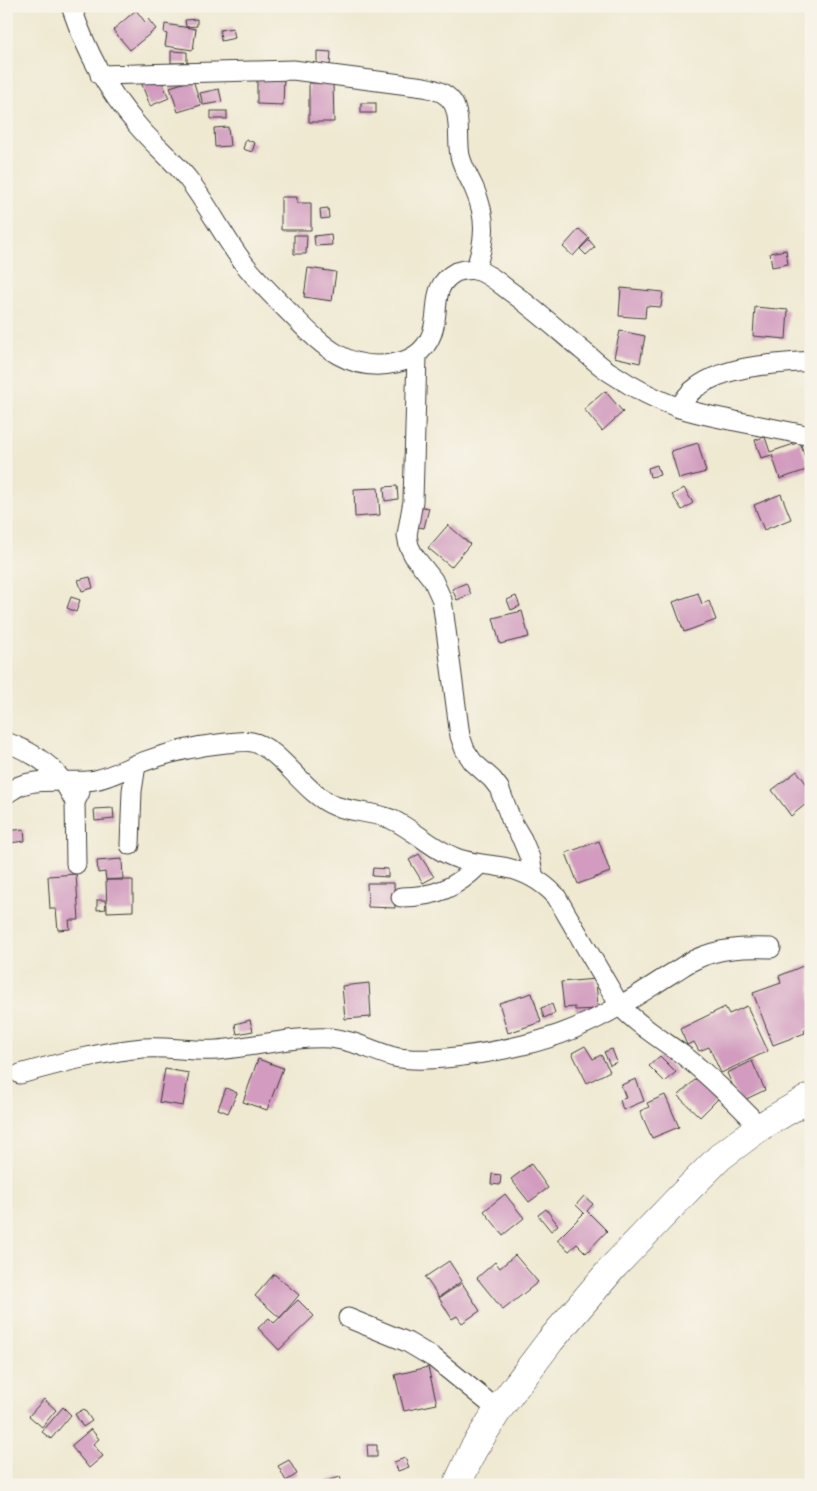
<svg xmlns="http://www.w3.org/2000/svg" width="817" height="1491" font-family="'Playpen Sans',sans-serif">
	<rect width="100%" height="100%" fill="#f7f3e8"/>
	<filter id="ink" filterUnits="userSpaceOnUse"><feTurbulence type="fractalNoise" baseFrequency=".02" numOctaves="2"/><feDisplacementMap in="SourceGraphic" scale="10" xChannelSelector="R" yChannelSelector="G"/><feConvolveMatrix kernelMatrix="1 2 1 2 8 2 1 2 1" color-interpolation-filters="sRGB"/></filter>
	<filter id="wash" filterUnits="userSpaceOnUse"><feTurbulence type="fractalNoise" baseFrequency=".0096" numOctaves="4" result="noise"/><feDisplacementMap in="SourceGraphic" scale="20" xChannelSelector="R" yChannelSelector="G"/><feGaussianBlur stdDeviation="1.12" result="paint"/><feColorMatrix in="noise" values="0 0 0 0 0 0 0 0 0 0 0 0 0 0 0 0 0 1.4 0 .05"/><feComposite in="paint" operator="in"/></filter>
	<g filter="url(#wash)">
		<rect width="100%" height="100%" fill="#efe9d2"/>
		<g id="blocks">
			<g fill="#d29bbf">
				<polygon points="136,10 145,22 148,19 156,29 130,50 113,30"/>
				<polygon points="197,19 197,26 186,27 185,20"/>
				<polygon points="165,24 196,29 193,50 165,46 167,34 164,33"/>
				<polygon points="233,28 235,38 221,41 220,30"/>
				<polygon points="171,51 187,52 187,63 171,63"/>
				<polygon points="317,51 331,52 330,65 317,64"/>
				<polygon points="159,75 169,98 150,106 141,82"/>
				<polygon points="257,76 284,77 283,105 257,104"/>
				<polygon points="193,80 201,105 178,112 170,87"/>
				<polygon points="309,83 333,83 334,122 309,122"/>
				<polygon points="219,89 222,102 203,105 200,93"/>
				<rect x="361" y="103" width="15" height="10"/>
				<rect x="211" y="111" width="16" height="8"/>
				<polygon points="228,127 230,146 215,147 214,128"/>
				<polygon points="246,139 255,143 252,152 243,149"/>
				<polygon points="281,197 297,197 297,203 311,203 311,230 281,230"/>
				<polygon points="328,208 329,218 321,219 320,209"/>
				<polygon points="579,229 589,238 573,256 563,247"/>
				<polygon points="331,234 332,245 315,246 314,236"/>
				<polygon points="294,235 307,235 306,254 294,254"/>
				<polygon points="589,240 595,247 586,255 580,249"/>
				<polygon points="786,250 788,264 772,267 770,253"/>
				<polygon points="308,268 336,272 332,301 304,297"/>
				<polygon points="621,288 663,292 661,307 646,306 645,318 619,316"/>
				<polygon points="755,307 788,310 786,339 753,336"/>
				<polygon points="620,331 645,336 640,363 614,357"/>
				<polygon points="605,391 623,412 602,431 584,409"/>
				<polygon points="765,437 770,452 800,442 809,469 780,479 772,455 761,458 755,440"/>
				<polygon points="698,443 706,472 679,479 671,451"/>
				<polygon points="657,465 660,475 650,477 648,468"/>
				<polygon points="397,486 398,499 385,501 384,487"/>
				<polygon points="378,488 380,515 355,517 354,489"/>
				<polygon points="684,488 693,503 682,510 672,495"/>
				<polygon points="781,494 791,519 764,530 754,505"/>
				<polygon points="418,506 429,508 424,528 413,526"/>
				<polygon points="448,525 470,544 451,567 428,548"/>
				<polygon points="90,577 93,588 82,591 78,580"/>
				<polygon points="466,583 471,594 457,600 452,589"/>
				<polygon points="698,593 702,604 709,601 716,620 684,632 673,602"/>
				<polygon points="516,596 520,606 511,610 507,600"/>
				<polygon points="71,597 80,600 76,612 67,608"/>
				<polygon points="522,611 529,637 500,644 493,618"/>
				<polygon points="797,771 811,790 811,800 791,816 772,790"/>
				<polygon points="113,808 114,819 95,821 94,809"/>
				<polygon points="24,829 25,841 9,843 7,831"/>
				<polygon points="599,841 610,872 578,884 566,853"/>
				<polygon points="419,854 434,877 423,883 409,860"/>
				<polygon points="122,859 123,879 106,880 105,872 98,873 97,861"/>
				<polygon points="373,868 388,869 388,877 372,876"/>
				<polygon points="76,874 79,920 69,920 70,929 58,930 56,909 50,909 48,876"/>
				<polygon points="106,880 133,880 133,911 107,912"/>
				<polygon points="367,883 394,883 395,908 368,907"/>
				<polygon points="97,900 105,900 106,909 97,910"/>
				<polygon points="810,963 811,1028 804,1030 805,1033 773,1045 753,993 781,983 779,976"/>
				<polygon points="596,979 598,1009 575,1010 575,1007 564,1008 561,982"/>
				<polygon points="369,983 371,1017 345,1019 342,986"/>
				<polygon points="532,993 541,1022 508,1033 499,1003"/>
				<polygon points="552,1004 555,1013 544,1018 541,1008"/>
				<polygon points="747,1006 768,1051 721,1073 709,1047 699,1051 694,1042 687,1045 680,1029 725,1007 729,1014"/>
				<polygon points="250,1020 253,1031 237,1034 235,1024"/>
				<polygon points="585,1046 593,1059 601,1055 610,1071 587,1083 572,1053"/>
				<polygon points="612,1049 617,1062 610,1065 604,1052"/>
				<polygon points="660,1056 676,1072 665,1082 649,1066"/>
				<polygon points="258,1059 283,1068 267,1110 243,1102"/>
				<polygon points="752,1061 765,1090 740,1102 727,1073"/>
				<polygon points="165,1069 189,1073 183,1106 159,1102"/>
				<polygon points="699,1076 720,1097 700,1117 678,1096"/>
				<polygon points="636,1079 644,1101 623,1110 620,1100 626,1098 621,1085"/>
				<polygon points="226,1088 237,1093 228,1113 218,1109"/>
				<polygon points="665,1095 679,1127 652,1138 640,1111 649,1107 647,1103"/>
				<polygon points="531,1164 548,1188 529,1202 511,1179"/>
				<polygon points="492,1174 501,1175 500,1185 491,1184"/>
				<polygon points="505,1194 524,1218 503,1235 484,1211"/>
				<polygon points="584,1196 593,1204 587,1211 607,1231 586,1253 577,1244 569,1251 557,1240 584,1213 576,1205"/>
				<polygon points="546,1209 558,1225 551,1231 538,1215"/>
				<polygon points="515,1255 538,1282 503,1310 477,1278 495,1262 500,1268"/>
				<polygon points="449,1261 462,1281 439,1297 425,1277"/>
				<polygon points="274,1274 299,1295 280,1318 255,1296"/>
				<polygon points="462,1283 480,1311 462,1323 457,1316 452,1319 439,1298"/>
				<polygon points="298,1300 314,1316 279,1350 258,1328 269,1318 274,1323"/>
				<polygon points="428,1367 437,1404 404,1411 395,1375"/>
				<polygon points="44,1399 56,1410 42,1427 29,1416"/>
				<polygon points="63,1407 71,1415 51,1439 42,1432"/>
				<polygon points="84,1409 92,1421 83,1427 75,1414"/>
				<polygon points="91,1429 99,1439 93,1444 103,1456 89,1468 71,1446"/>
				<polygon points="367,1445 377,1445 377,1457 368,1457"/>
				<polygon points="405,1458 409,1467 398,1471 394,1462"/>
				<polygon points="289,1460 297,1474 286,1481 278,1466"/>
				<polygon points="340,1477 343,1485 324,1485 323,1482"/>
			</g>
		</g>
	</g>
	<g filter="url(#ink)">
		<use href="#blocks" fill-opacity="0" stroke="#3c3b37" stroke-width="1"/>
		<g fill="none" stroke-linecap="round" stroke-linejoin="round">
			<g stroke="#3c3b37" stroke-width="21">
				<g id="minor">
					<path d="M 71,6 C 87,53 106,89 138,126 C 154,145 173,160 188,179 C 208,205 222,234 242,261 C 255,278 271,294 287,310 C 319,342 346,374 396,363 C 416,359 430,346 434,326 C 439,304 432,285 456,272 C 462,270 470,269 476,270 C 490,274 500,284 511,292 C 536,310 559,331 583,351 C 592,358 601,367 611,373 C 632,387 656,400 680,408 C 698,414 717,417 735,421 C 760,426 786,431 811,436"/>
					<path d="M 100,75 L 293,70 L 424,87 C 435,89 447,93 453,103 C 461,117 457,140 460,156 C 463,168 469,177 474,188 C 487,217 486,240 475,270"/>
					<polyline points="417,355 413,501 407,535 409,546 414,556 433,580 442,600 460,736 465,750 473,762 492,779 499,788 512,822 522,839 530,858 534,878"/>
					<path d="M 679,408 C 684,400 689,392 697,387 C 727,365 775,364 811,361"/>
					<path d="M 6,742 C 27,750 50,762 63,782 C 68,788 71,795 75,802"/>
					<path d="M 6,794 C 11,791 15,788 19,786 C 42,777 71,784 95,780 C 110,777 123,770 137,764 C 166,753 195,746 226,743 C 234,743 244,740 252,742 C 281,748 304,794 335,806 C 353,812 373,812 391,819 C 415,830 434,851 459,859 C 471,863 484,864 496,866 C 520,869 540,879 556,896 L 620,1006 C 640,1027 664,1041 687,1058 C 713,1079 737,1103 760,1127"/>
					<polyline points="130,845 132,791 136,765"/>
					<polyline points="76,864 75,802 80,792"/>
					<path d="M 401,897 C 435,897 456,888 480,864"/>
					<path d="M 20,1074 C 60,1063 101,1052 143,1048 C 168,1046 192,1052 217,1050 C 255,1047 293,1036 330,1038 C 353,1040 373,1051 394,1057 C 426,1064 490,1053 523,1045 C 557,1037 591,1023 621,1005 C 639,995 656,983 674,972 C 681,968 687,963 694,960 C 718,948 745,947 771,948"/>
					<polyline points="348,1318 407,1342 434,1358 498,1410"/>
				</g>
			</g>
			<g stroke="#3c3b37" stroke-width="29">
				<polyline id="primary" points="457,1485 473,1450 498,1410 550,1341 615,1265 688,1189 720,1157 760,1127 811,1097"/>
			</g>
			<use href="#minor" stroke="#fff" stroke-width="19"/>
			<use href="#primary" stroke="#fff" stroke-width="28"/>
		</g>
	</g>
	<rect width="817" height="1491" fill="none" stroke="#f7f3e8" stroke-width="25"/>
</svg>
